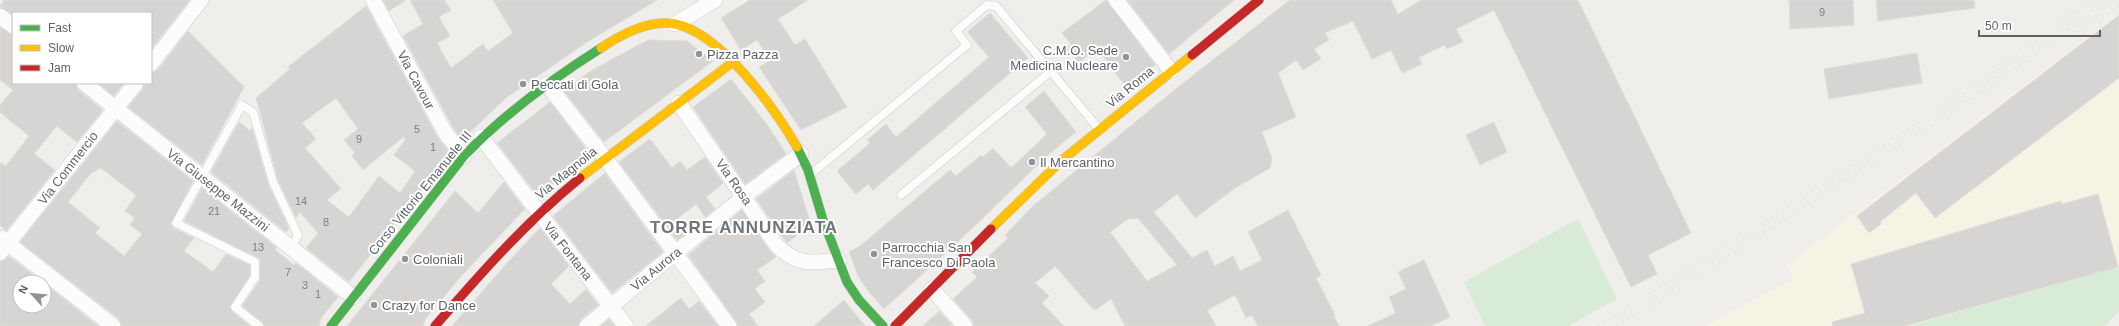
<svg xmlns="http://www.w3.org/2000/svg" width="2119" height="326" font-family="Helvetica,sans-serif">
	<rect width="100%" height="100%" fill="#efeeea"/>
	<polygon fill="#f7f3e4" points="2119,13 2119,267 1909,326 1705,326 1793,279 1787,265"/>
	<g fill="#d8ebd6">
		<polygon points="1578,219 1617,299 1568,326 1485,326 1464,282"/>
		<polygon points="2119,267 2119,311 2105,326 1909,326"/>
	</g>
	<g fill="#d6d5d3" stroke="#deddd9" fill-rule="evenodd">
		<polygon points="4,0 190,0 151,49 151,13 13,13 13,15 0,7"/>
		<polygon points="383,0 406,0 389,11"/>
		<polygon points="410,0 444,0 451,10 439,17 450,36 437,43 451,68 483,44 488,51 513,33 493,0 657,0 587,42 506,98 462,140 454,129 403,36 423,24"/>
		<polygon points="750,0 808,0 778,19 795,45 805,39 847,107 801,130 759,67 770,61 757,40 741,50 721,18"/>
		<polygon points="1106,0 1155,65 1126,87 1097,48 1079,63 1066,48 1071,44 1062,33"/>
		<polygon points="1127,0 1234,0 1169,54"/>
		<path d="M 1290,0 L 1391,0 L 1398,14 L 1421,0 L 1578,0 L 1691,233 L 1648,255 L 1657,274 L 1631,287 L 1494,10 L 1456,29 L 1463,42 L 1447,49 L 1445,45 L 1419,57 L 1422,64 L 1402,73 L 1391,50 L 1372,59 L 1353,21 L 1325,33 L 1329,40 L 1314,49 L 1321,59 L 1303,70 L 1296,60 L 1278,73 L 1296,117 L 1262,132 L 1272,158 L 1270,168 L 1235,188 L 1195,218 L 1177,194 L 1154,212 L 1192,258 L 1207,250 L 1215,266 L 1233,256 L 1240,271 L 1262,260 L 1248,232 L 1288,210 L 1321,275 L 1316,278 L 1335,315 L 1334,316 L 1339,326 L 1258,326 L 1252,315 L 1246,318 L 1235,295 L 1207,310 L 1216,326 L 1125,326 L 1111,299 L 1097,309 L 1093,309 L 1055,266 L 1035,283 L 1049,296 L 1042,303 L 1064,326 L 974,326 L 972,320 L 953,299 L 977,277 L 972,272 L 1008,238 L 1005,235 L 1033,206 L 1178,87 ZM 1138,218 L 1177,265 L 1147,281 L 1110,232 L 1128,219 Z"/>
		<polygon points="1789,0 1853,0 1854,25 1790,29"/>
		<polygon points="1876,0 1974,0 1975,8 1878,21"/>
		<path d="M 366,6 L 438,138 L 450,153 L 349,282 L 306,248 L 318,233 L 300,212 L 296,218 L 278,180 L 256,98 L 290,69 L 288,67 ZM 336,98 L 358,129 L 344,140 L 355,153 L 352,156 L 363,170 L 403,137 L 406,139 L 394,155 L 415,171 L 400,193 L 379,176 L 349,217 L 327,200 L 341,189 L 305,148 L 316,139 L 302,123 Z"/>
		<polygon points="990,13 1028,58 873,190 868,184 856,194 837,171 870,143 867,140 886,124 896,137 989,57 967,32"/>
		<polygon points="2119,15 2119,78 1935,218 1916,193 1880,222 1881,224 1869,233 1857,216"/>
		<polygon points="0,27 13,35 13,83 75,83 78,90 103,110 77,142 57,126 34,154 55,170 6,231 0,225 0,162 6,166 29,136 0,112 0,105 13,90 0,80"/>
		<polygon points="188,31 244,87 202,165 128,107 143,89 145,83 151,83 151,73 158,70"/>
		<polygon points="648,40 687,41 713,61 604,142 564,91 592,70"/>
		<polygon points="1917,53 1922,83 1829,99 1824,69"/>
		<polygon points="731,79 769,127 786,154 745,184 693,107"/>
		<polygon points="98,83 124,83 114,96"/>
		<polygon points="1044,91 1076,132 1049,154 959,241 884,309 869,292 858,276 849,252 860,246 950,170 956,176 981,155 983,157 993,148 1011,168 1047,134 1025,107"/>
		<polygon points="550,102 590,154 538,196 497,143"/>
		<path d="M 117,121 L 193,181 L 171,223 L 173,228 L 194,238 L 184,251 L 213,272 L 226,254 L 250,265 L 250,275 L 230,307 L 232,311 L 250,326 L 122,326 L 119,319 L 20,242 ZM 101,168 L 136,195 L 125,211 L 135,218 L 130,225 L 142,234 L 124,256 L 95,233 L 100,228 L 68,202 L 91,173 Z"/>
		<polygon points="239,122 250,131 252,128 268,184 289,229 286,232 211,172"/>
		<polygon points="1494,122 1507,152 1480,165 1466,135"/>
		<polygon points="650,139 672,168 680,161 687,170 705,157 723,183 706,197 715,209 705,217 696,204 673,222 684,235 677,240 619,162"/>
		<polygon points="794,170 811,225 787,243 756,199"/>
		<polygon points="605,173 663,252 612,293 553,216"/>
		<polygon points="504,182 525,209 463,274 426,318 423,326 347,326 455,191 478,213"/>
		<polygon points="202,188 277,248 275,250 294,265 296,263 338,297 321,318 319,326 264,326 262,322 242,306 260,280 260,259 184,221"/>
		<polygon points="2098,194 2118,267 1905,326 1833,326 1832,322 1865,313 1851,264 2061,201 2062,204"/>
		<polygon points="742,210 770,251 776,257 757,270 765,281 755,289 765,302 749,314 758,326 738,326 736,321 688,255"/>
		<polygon points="540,228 569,266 551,284 570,304 586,289 598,305 581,319 578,326 452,326 508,262"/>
		<polygon points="9,256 42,282 20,282 20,306 44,306 44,283 98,326 0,326 0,262"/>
		<polygon points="1424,260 1450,317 1431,326 1368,326 1396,313 1389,297 1406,289 1398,272"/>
		<polygon points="681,298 689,309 699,301 718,326 646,326"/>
		<polygon points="844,300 865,326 814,326"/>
		<polygon points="939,311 953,326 923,326"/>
		<polygon points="609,319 615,326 601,326"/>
	</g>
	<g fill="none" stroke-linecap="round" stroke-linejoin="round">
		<g stroke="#cbcccc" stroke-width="9">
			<g id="lane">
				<polyline points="811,174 967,45 956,31 987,5 996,6 1099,129"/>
				<polyline points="901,195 1050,72"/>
				<polyline points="259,326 235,307 255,277 255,262 176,223 242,105 253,112 273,182 298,235 292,248"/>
			</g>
		</g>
		<g stroke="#cbcccc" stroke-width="16">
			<g id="street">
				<polyline points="373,0 446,134 464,156"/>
				<polyline points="1116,0 1171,71"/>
				<polyline points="0,16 13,26"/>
				<polyline points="675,24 715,0"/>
				<polyline points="151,64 201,0"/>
				<polyline points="84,83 353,297"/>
				<polyline points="547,84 605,158 729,326"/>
				<path d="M 679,103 L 777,246 C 799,266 811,263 839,260"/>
				<polyline points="481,137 626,326"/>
				<polyline points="1,238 113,326"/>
				<polyline points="0,253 136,83"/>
				<polyline points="932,289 965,326"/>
				<polyline points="587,326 752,190 801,154"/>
			</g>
		</g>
		<g stroke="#cacacb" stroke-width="10">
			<g id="fast">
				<polyline points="797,147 808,170 823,220 847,282 859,300 883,326"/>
				<path d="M 331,326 L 464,156 C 504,114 552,79 601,48"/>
			</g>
		</g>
		<g stroke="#cacacb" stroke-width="10">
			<g id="slow">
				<path d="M 601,48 C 622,34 650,19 675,24 C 721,33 775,109 797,147"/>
				<polyline points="580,178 733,62"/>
				<polyline points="991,229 1061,161 1192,55"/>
			</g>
		</g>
		<g stroke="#cacacb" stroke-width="10">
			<g id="jam">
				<polyline points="1192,55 1259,0"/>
				<path d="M 435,326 C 481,273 526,222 580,178"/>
				<polyline points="895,326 991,229"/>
			</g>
		</g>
		<use href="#lane" stroke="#fdfcfc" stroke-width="8"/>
		<use href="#street" stroke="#fdfcfc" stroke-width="15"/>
		<use href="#fast" stroke="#4caf50" stroke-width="9"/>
		<use href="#slow" stroke="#ffc107" stroke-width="9"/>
		<use href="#jam" stroke="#c62828" stroke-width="9"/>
		<g stroke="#e4e4e4" stroke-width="3" stroke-dasharray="1 5" stroke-linecap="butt">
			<polyline points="2056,45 2119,5"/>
			<polyline points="1599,326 1845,171 1993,72 2092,0"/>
			<polyline points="1617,326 1789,217 1991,85 2109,0"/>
		</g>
	</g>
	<g fill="#919496" stroke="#fff" stroke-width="1.5">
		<circle cx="699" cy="54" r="4"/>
		<circle cx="1126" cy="57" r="4"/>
		<circle cx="523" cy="84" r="4"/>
		<circle cx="1032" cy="162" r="4"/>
		<circle cx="874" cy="254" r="4"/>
		<circle cx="405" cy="259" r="4"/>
		<circle cx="374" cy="305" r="4"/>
	</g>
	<g text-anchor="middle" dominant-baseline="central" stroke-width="4" stroke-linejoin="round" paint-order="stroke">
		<g font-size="11" fill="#7e8184">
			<text x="1822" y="12">9</text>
			<text x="417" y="129">5</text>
			<text x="359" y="139">9</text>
			<text x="433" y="147">1</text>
			<text x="301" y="201">14</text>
			<text x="214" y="211">21</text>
			<text x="326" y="222">8</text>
			<text x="258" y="247">13</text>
			<text x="288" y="272">7</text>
			<text x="305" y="285">3</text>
			<text x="318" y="294">1</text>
		</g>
		<g font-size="13" fill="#5f6368" stroke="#fff" text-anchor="start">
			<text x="1118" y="50" text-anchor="end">C.M.O. Sede<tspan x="1118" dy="15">Medicina Nucleare</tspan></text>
			<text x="707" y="54">Pizza Pazza</text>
			<text x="531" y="84">Peccati di Gola</text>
			<text x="1040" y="162">Il Mercantino</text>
			<text x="882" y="247">Parrocchia San<tspan x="882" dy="15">Francesco Di Paola</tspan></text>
			<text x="413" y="259">Coloniali</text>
			<text x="382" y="305">Crazy for Dance</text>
		</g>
		<g font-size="13" fill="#5f6368" stroke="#fff">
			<text transform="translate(416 80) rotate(62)">Via Cavour</text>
			<text transform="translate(1130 87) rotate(-39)">Via Roma</text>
			<text transform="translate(68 168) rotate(-52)">Via Commercio</text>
			<text transform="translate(566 173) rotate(-39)">Via Magnolia</text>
			<text transform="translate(734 182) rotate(55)">Via Rosa</text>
			<text transform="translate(218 190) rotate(38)">Via Giuseppe Mazzini</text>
			<text transform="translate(420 193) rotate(-51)">Corso Vittorio Emanuele III</text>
			<text transform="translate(568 251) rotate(52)">Via Fontana</text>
			<text transform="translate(656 269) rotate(-39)">Via Aurora</text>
		</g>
		<g font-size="17" font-weight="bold" letter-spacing="1" fill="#70757a" stroke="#fff">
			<text x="744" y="227">TORRE ANNUNZIATA</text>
		</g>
	</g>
	<rect x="12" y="12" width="140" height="72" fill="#ffffff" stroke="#bfc1c3"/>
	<rect x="20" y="25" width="20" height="6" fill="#4caf50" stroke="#bfc1c3"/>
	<text x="48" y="32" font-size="12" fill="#5f6368">Fast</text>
	<rect x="20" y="45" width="20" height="6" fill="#ffc107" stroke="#bfc1c3"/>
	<text x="48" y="52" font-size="12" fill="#5f6368">Slow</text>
	<rect x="20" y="65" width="20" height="6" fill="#c62828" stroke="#bfc1c3"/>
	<text x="48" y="72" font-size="12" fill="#5f6368">Jam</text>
	<g transform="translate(32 294) rotate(297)"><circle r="19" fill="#ffffff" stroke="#bfc1c3"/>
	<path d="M0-3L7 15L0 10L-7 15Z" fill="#919496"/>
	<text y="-6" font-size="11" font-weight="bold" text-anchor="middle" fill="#5f6368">N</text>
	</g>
	<path d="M1979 30v6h121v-6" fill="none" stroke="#5f6368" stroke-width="2"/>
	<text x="1985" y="30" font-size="12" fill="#5f6368" stroke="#ffffff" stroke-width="3" paint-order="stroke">50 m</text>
</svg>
